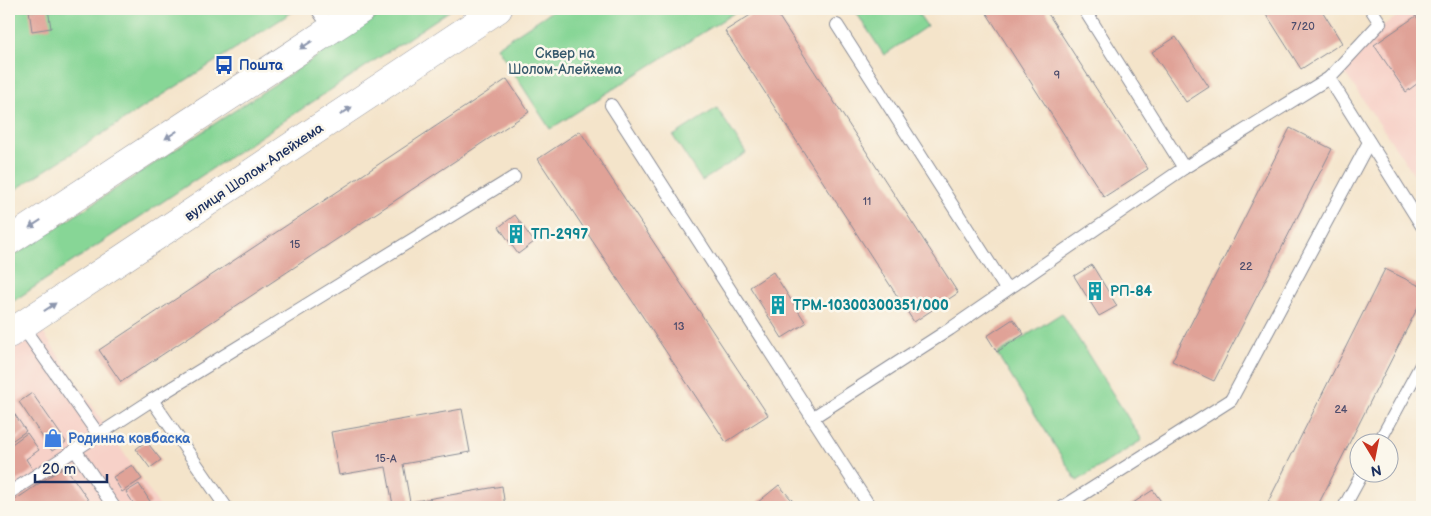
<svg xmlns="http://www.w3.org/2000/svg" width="1431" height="516" font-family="'Balsamiq Sans',sans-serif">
	<rect width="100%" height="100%" fill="#fbf7ec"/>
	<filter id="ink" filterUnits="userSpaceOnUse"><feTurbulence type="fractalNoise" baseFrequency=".02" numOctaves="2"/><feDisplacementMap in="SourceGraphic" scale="10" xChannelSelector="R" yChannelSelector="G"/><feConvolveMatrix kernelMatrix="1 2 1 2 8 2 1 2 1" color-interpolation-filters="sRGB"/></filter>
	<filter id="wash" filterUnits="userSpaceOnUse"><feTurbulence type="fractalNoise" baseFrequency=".0096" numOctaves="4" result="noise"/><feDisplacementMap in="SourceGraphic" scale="20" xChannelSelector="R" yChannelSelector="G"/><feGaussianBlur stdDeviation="1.12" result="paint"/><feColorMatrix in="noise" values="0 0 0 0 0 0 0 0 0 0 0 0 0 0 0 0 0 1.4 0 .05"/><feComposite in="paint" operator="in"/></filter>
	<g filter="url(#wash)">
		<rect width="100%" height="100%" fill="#f4e4ca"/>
		<g fill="#f7d1c8">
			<polygon points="1410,9 1422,9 1422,186 1344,72 1382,26"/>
			<polygon points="40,328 160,507 9,507 9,349"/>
		</g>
		<g fill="#87d696" stroke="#51827a">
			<polygon points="9,9 297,9 10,193"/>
			<polygon points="389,9 452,9 9,304 9,259"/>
			<polygon points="555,9 740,9 550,129 497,47"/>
			<polygon points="854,9 915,9 927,26 884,55"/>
			<polygon points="717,108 746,153 702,181 673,136"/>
			<polygon points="1062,313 1142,440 1077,481 997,354"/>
		</g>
		<g id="blocks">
			<g fill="#e0a297">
				<polygon points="38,9 48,9 51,28 32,31 29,10"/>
				<polygon points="760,9 774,9 958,293 914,322 725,31"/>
				<polygon points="984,9 1045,9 1148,169 1104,197"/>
				<polygon points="1263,9 1321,9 1342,43 1301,69"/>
				<polygon points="1416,16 1422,25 1422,80 1406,92 1374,45"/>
				<polygon points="1176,37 1209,87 1186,102 1152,52"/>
				<polygon points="507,79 529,112 121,382 99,350"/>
				<polygon points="1290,128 1332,149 1214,381 1172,361"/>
				<polygon points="580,131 768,415 726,442 538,159"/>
				<polygon points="515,215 534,242 518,254 499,227"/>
				<polygon points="1092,265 1117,306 1099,316 1074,276"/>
				<polygon points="1385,269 1422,287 1422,299 1317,507 1279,507 1268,502"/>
				<polygon points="773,272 806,323 782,338 750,287"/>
				<polygon points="1013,319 1024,334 997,352 987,336"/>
				<polygon points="32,393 66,442 52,451 19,402"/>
				<polygon points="9,406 26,431 10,442 9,440"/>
				<polygon points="462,409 470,452 403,464 410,502 502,486 505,507 387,507 393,505 386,467 339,475 331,432"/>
				<polygon points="27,433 39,450 26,459 33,470 9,486 9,446"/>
				<polygon points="146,441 161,460 150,468 136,449"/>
				<polygon points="132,465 142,479 122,492 113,477"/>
				<polygon points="65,466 93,507 9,507 9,504"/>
				<polygon points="139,484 151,503 145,507 136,507 126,492"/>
				<polygon points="779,485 797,506 795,507 752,507"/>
				<polygon points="1153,490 1165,507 1127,507"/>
				<polygon points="255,501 259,507 246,507"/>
			</g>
		</g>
	</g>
	<g filter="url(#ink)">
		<use href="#blocks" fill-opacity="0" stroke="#888a94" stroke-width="1"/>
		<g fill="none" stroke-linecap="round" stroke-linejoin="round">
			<g stroke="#888a94" stroke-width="14">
				<g id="service">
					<polyline points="317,9 331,29"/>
					<polyline points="1084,9 1184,168"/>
					<polyline points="837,25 1006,289"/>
					<polyline points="1329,78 1422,226"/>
					<polyline points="611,105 870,507"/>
					<polyline points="22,326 98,434"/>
					<polyline points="152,400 226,507"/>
					<polyline points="812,418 950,329 1184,168 1329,78 1380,23 1371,9"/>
					<polyline points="1378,444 1422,363"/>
					<polyline points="75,450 114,507"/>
					<polyline points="9,493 152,400 514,177"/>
					<polyline points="1063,507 1231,400 1369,142"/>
					<polyline points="1344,507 1362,474"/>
				</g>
			</g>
			<g stroke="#888a94" stroke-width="29">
				<g id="tertiary">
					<polyline points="9,241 362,9"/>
					<polyline points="9,334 498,9"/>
				</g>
			</g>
			<use href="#service" stroke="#fff" stroke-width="12"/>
			<use href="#tertiary" stroke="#fff" stroke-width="28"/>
		</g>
		<defs><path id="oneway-solid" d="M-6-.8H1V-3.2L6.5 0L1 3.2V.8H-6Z" transform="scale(1.25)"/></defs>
		<g fill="#8d97ae">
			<use href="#oneway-solid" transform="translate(306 45) rotate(147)"/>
			<use href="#oneway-solid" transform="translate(346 111) rotate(-34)"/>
			<use href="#oneway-solid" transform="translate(171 135) rotate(147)"/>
			<use href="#oneway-solid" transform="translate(35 224) rotate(147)"/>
			<use href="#oneway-solid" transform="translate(50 307) rotate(-34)"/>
		</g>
	</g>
	<defs>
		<g id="bus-bare" transform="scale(1.5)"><path d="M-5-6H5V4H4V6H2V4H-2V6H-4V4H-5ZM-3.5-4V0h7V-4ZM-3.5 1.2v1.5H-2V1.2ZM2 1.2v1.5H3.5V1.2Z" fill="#1a4fb4" stroke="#fbf7ec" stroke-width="2.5" paint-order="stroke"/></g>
		<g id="building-bare" transform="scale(1.5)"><path d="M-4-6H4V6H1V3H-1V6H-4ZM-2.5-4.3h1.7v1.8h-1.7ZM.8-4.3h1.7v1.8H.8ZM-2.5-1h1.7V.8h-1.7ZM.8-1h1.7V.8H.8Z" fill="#0f9aa8" stroke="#fbf7ec" stroke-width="2.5" paint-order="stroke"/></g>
		<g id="shop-bare" transform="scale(1.5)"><path d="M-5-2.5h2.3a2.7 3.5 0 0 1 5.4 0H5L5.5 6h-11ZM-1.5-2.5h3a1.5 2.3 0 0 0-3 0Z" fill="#3f7fe0" stroke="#fbf7ec" stroke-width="2.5" paint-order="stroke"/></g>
	</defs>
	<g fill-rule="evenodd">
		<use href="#bus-bare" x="224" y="65"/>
		<use href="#building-bare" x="516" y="234"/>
		<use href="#building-bare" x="1095" y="291"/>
		<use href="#building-bare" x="778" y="305"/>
		<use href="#shop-bare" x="53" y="438"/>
	</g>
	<g text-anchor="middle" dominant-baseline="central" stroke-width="5" stroke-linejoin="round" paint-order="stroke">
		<g font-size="11" fill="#4c4c6c">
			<text x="1303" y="26">7/20</text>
			<text x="1057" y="75">9</text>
			<text x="867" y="201">11</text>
			<text x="295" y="244">15</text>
			<text x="1246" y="266">22</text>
			<text x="679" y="326">13</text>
			<text x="1341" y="409">24</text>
			<text x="386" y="458">15-А</text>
		</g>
		<g font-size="14" fill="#36596c" stroke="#fbf7ec">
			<text x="565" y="53">Сквер на<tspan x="565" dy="16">Шолом-Алейхема</tspan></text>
		</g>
		<g font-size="14" font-weight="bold" fill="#164399" stroke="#fbf7ec" text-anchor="start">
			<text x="239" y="65">Пошта</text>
		</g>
		<g font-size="14" fill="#1b2f5e" stroke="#fbf7ec">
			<text transform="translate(254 172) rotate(-34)">вулиця Шолом-Алейхема</text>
		</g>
		<g font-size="14" font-weight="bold" fill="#0d838f" stroke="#fbf7ec" text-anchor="start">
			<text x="531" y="234">ТП-2997</text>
			<text x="1110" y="291">РП-84</text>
			<text x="793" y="305">ТРМ-10300300351/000</text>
		</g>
		<g font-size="14" font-weight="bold" fill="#366cbe" stroke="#fbf7ec" text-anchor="start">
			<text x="68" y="438">Родинна ковбаска</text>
		</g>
	</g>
	<rect width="1431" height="516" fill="none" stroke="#fbf7ec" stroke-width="30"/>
	<g transform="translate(1374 458) rotate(170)"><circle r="24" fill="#fbf7ec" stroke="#a1a7b3"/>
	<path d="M0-4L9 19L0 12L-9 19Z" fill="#c8321e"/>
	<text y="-8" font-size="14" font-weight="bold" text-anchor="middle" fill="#1b2f5e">N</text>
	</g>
	<path d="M35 474v8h72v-8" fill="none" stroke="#1b2f5e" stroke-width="2.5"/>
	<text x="42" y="474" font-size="15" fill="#1b2f5e" stroke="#fbf7ec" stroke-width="4" paint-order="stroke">20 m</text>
</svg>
